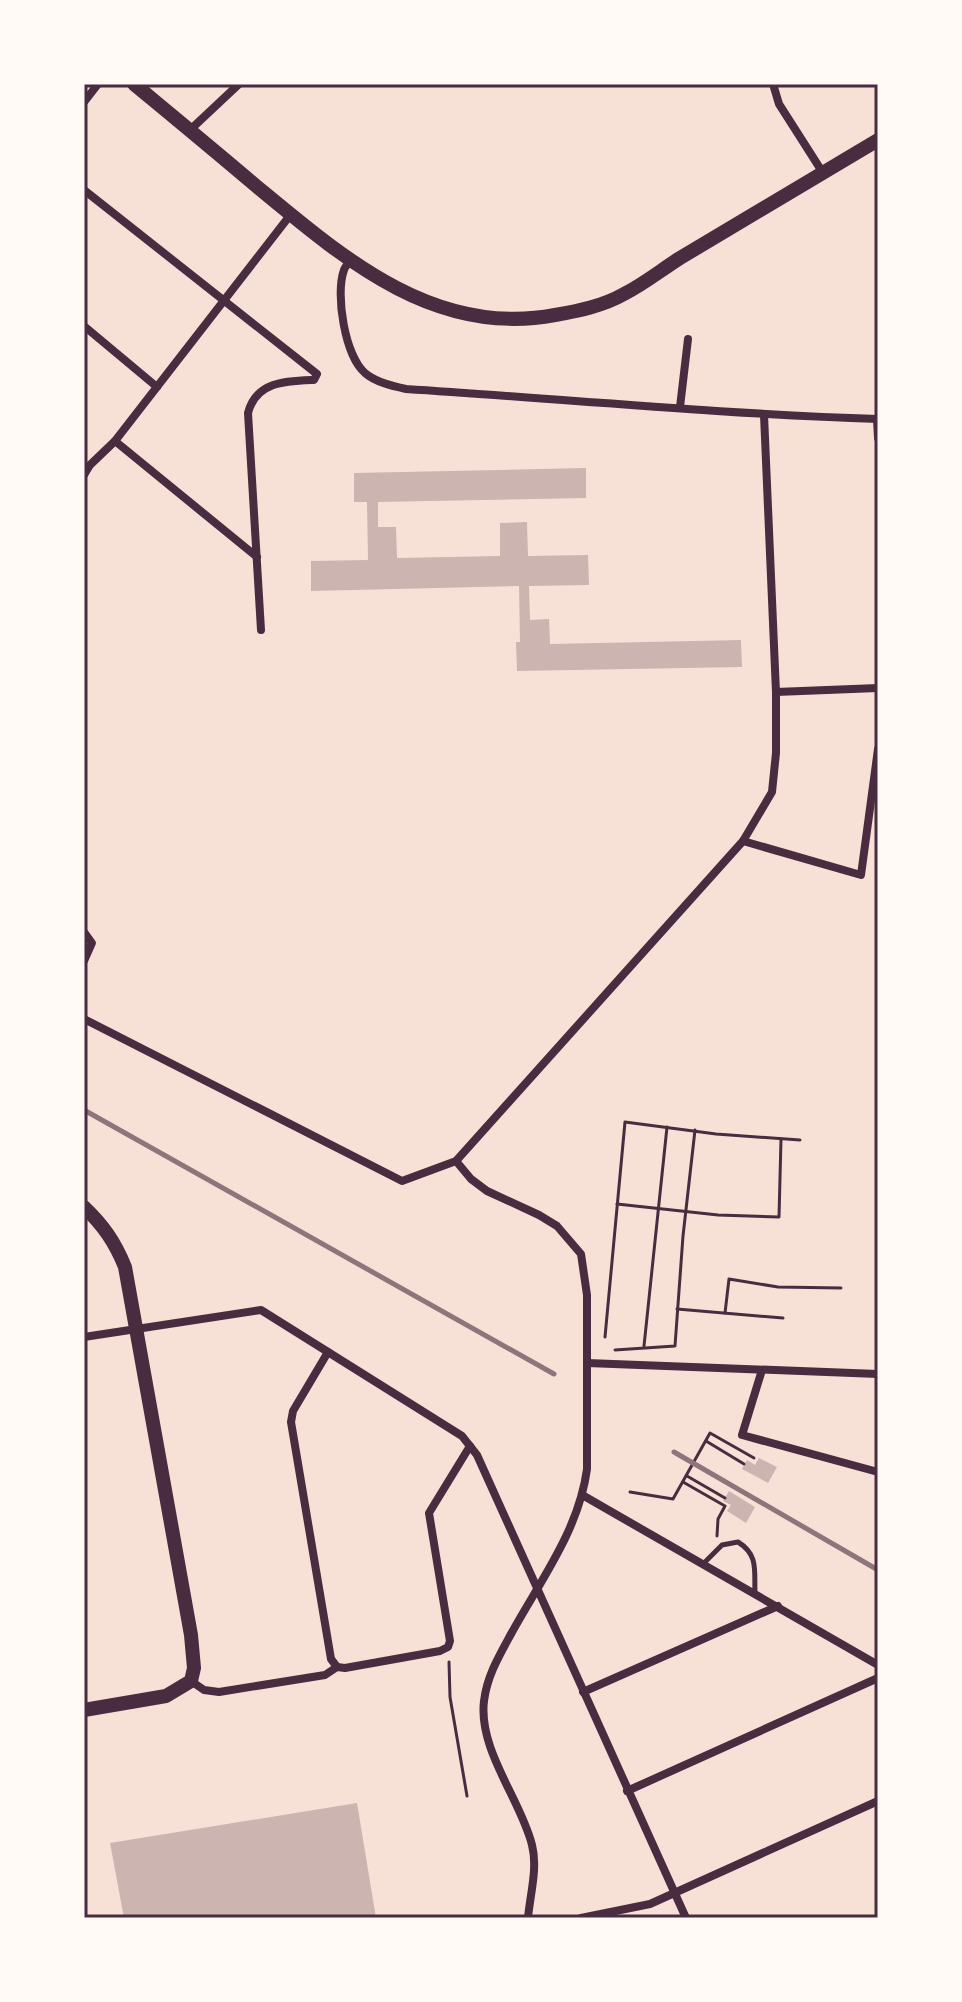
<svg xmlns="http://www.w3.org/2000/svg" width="962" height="2002" font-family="'Public Sans',sans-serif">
	<rect width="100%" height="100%" fill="#f7e1d7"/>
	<g fill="#ccb4b1">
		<polygon points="586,468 586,498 378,502 378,527 396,527 397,558 500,556 500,523 527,522 528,556 588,555 589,585 529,586 530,620 549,619 550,644 741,640 742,667 517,671 516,642 520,642 519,586 311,591 311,561 368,560 367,502 354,502 354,473"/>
		<polygon points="759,1458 777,1467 768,1483 742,1469 747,1460 755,1465"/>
		<polygon points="729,1491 755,1507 746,1523 727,1511 731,1505 723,1501"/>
		<polygon points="357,1803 376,1918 124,1918 110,1843"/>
	</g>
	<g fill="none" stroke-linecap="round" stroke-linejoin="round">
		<g stroke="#4a2c40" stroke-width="3">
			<polyline points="617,1204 718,1215 779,1217 781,1139"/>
			<polyline points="677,1309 783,1318"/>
			<polyline points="725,1313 729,1279 778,1287 841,1288"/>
			<polyline points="605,1337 625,1122 716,1134 800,1140"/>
			<polyline points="644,1346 667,1127"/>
			<polyline points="615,1350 675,1346 683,1236 695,1130"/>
			<polyline points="706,1441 744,1464"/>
			<polyline points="687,1476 725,1498"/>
			<polyline points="683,1482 725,1506 718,1519 717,1536"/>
			<polyline points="630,1492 673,1499 710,1433 754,1458"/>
			<polyline points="449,1662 450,1697 467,1796"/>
		</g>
		<path stroke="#4a2c40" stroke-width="5" d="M 703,1564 L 722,1545 L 738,1542 C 759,1555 754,1571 755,1593"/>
		<g stroke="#4a2c40" stroke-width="8">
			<polyline points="773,84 779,104 823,173"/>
			<polyline points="84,102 98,84"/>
			<polyline points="190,130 239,84"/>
			<path d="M 84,190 L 317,374 L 314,380 C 287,381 256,381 248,413 L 261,630"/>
			<path d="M 351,260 C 349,263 345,266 344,270 C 335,294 345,356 365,373 C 375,382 392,386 406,389 C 563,399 721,414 878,419"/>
			<polyline points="84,326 157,387"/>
			<polyline points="680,407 688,339"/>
			<polyline points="877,419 878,438"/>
			<polyline points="115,441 257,557"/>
			<polyline points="84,475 90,465 115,441 291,214"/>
			<polyline points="776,692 878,688"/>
			<polyline points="743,841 861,875 878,749"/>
			<polyline points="84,932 92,943 84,961"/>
			<polyline points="84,1019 402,1181 456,1161 743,841 772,792 776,753 776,692 764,415"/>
			<path d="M 456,1161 L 471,1179 L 487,1191 L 539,1215 L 557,1226 L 581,1254 L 587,1295 L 587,1469 C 579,1530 540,1581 511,1634 C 499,1656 487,1676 484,1701 C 478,1750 521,1800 532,1845 C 538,1868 530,1895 528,1918"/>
			<polyline points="84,1337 261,1310 462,1436 477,1455 686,1918"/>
			<polyline points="328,1352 293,1411 291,1422 331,1659 337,1667"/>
			<polyline points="587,1363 878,1374"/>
			<polyline points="762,1370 742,1435 878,1472"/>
			<polyline points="584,1496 878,1665"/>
			<polyline points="191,1681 204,1690 219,1692 325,1675 337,1667 345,1668 440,1651 448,1647 450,1641 429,1513 470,1446"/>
			<polyline points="583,1692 778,1606"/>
			<polyline points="627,1791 878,1678"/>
			<polyline points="581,1918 650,1904 878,1801"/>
		</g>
		<g stroke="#4a2c40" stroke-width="14">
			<path d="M 134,84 C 175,118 215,151 255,185 C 342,257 434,338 555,315 C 578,311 603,306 624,294 C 644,284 661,270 680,258 C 746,219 812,180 878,140"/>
			<path d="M 84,1207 C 103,1225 115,1242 125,1267 L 191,1635 L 194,1668 L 191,1681 L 166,1696 L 84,1710"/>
		</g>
		<g stroke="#8f747c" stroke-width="5">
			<polyline points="84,1110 554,1374"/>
			<polyline points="674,1452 878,1570"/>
		</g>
	</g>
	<rect width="962" height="2002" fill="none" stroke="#fffaf5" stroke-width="172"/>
	<rect x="86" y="86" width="790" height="1830" fill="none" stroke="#4a2c40" stroke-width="3"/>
</svg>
